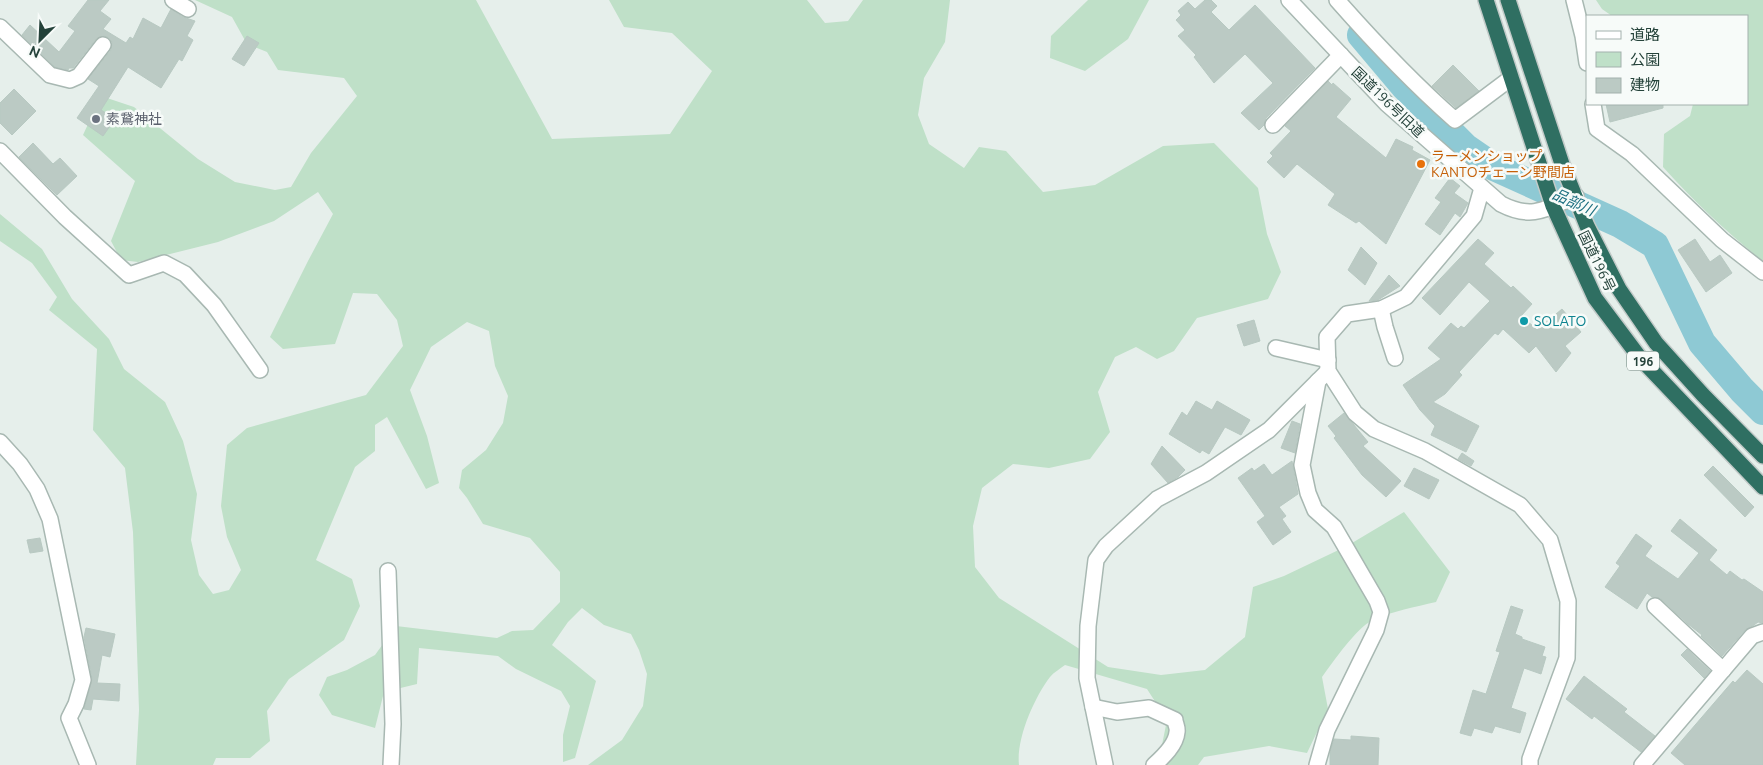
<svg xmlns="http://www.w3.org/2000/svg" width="1763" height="765" font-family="Ubuntu,'Noto Sans JP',sans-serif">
	<rect width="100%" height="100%" fill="#e6efeb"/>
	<g fill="#bfe0c8">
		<path d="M 195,0 L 476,0 L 552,139 L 670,134 L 712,71 L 672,33 L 624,27 L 609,0 L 807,0 L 825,23 L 848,21 L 863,0 L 950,0 L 945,42 L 924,78 L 918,115 L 929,144 L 964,168 L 979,147 L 1006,151 L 1043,192 L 1095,185 L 1163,146 L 1214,143 L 1258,188 L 1267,234 L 1281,272 L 1268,299 L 1197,318 L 1174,351 L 1157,359 L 1136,347 L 1115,357 L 1098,392 L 1110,432 L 1090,459 L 1049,468 L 1013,464 L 982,488 L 973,526 L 975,567 L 999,598 L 1108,667 L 1161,675 L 1205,670 L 1245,637 L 1253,587 L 1284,576 L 1347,546 L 1404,512 L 1450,572 L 1436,602 C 1415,607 1393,611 1373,620 C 1357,627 1333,662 1322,677 L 1328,709 L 1307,753 L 1269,746 L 1204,757 L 1198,765 L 1158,765 L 1167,720 L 1147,689 L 1065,665 C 1060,669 1054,672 1050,677 C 1034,698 1016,739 1019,765 L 588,765 L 622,740 L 643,706 L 647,674 L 639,650 L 631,634 L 604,625 L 582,608 L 568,622 L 552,645 L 596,681 L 575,758 L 563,762 L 563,735 L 570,706 L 561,691 L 516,669 L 498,656 L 419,648 L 417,684 L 384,692 L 375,728 L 332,715 L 319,695 L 327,677 L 347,670 L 375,655 L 396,626 L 497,638 L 512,631 L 533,630 L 560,602 L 560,572 L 530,538 L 483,524 L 467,498 L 459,488 L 462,470 L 486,450 L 503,423 L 508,396 L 495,366 L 489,331 L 467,322 L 431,347 L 410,390 L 427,436 L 439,483 L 426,489 L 387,417 L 375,425 L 375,451 L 355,467 L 316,560 L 352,579 L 360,606 L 344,640 L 289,679 L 267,711 L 270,741 L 250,758 L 216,758 L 213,765 L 136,765 L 139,710 L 133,532 L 125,468 L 93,430 L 97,349 L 49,310 L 57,297 L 32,263 L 0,241 L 0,214 L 42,249 L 72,299 L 109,339 L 124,369 L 165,402 L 183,441 L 197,494 L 191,540 L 199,575 L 213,594 L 229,590 L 241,570 L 227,537 L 221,506 L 227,445 L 247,428 L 366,395 L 403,346 L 397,320 L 377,294 L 353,293 L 335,344 L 283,349 L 270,337 L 308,261 L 333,214 L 318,192 L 274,221 L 218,242 L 138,262 L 121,260 L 111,241 L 135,181 L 83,135 L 101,96 L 134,107 L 198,159 L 235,182 L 275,190 L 291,187 L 311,153 L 357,96 L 344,78 L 278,70 L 267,52 L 247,44 L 232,17 Z"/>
		<polygon points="1088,0 1149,0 1128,39 1085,71 1050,58 1051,36"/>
		<path d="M 1596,0 L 1763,0 L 1763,261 C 1727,233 1694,201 1663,167 L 1664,134 L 1690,116 L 1693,104 L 1747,104 L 1747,16 L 1612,16 L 1602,9 Z"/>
	</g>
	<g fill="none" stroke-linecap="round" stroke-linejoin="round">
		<polyline stroke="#8ec9d4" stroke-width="28" points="1361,35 1404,86 1465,147 1494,167 1620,224 1655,245 1702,343 1742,390 1763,411"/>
	</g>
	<g fill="#bbcac4" stroke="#b8c9c2">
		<polygon points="88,0 109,0 100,11 111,19 103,29 126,43 130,37 133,39 143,18 161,28 171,9 183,17 195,21 187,36 193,40 182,61 179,59 161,88 128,67 101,110 115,119 103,136 77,118 99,86 88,79 111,50 112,42 109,38 104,36 96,39 73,68 69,68 68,70 55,67 22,35 30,25 59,52 75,31 68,26"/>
		<polygon points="1205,0 1211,0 1217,6 1211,12 1229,30 1255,5 1315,68 1266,118 1264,125 1259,130 1241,113 1273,83 1245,54 1214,83 1194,57 1196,55 1178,36 1185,30 1176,20 1181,15 1178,11 1188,2 1195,9"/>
		<polygon points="247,36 259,43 244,66 232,59"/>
		<polygon points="1453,65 1479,91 1456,108 1432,86"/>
		<polygon points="1328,81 1332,85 1333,83 1351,99 1336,117 1386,158 1396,139 1413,147 1412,150 1430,160 1386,244 1359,221 1356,223 1328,205 1335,194 1297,164 1284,178 1267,162 1273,156 1270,153 1291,131 1285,126"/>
		<polygon points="14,89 36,111 12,135 0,123 0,103"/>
		<polygon points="1606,104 1663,104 1663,108 1610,122"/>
		<polygon points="33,143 53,164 60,158 77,176 57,195 19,157"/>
		<polygon points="1450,178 1460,186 1454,193 1468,203 1460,217 1455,213 1440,235 1425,224 1441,202 1435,198"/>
		<polygon points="1478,239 1494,253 1484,264 1511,288 1513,286 1532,304 1521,316 1533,326 1537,330 1562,309 1581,332 1565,346 1571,353 1556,372 1536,346 1529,353 1503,329 1498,335 1495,333 1459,372 1462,375 1445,394 1433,402 1479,426 1466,452 1431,435 1435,426 1420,410 1403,385 1441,359 1428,348 1451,323 1458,329 1461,326 1464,328 1490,301 1469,282 1440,315 1422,298"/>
		<polygon points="1695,239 1710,262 1720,255 1732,273 1706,292 1678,250"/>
		<polygon points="1361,247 1377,263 1365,285 1348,270"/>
		<polygon points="1389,275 1400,286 1378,300 1369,301"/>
		<polygon points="1254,320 1260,341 1244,346 1237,325"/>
		<polygon points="1196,401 1212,410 1217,401 1250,420 1241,435 1225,427 1209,454 1202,450 1200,453 1169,434 1182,412 1187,416"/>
		<polygon points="1344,413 1368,442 1363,446 1401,481 1386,497 1362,475 1334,438 1336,436 1328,426"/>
		<polygon points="1292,421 1300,424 1295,453 1281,448"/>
		<polygon points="1162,446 1185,470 1178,477 1168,483 1151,464"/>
		<polygon points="1462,453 1474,461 1471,466 1458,459"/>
		<polygon points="1292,461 1298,494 1279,507 1286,516 1282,519 1291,532 1273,545 1257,522 1265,516 1238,478 1252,468 1254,471 1264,464 1272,475"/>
		<polygon points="1713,466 1754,507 1745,517 1704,475"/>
		<polygon points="1414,468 1439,480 1429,499 1404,486"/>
		<polygon points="1680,519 1717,550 1709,560 1727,575 1730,571 1742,580 1744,579 1763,592 1763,623 1758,622 1754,625 1745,630 1722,656 1701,636 1702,635 1688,624 1661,599 1652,597 1647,593 1637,609 1605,587 1620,566 1616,563 1636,534 1652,546 1645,556 1678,579 1699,553 1671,531"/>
		<polygon points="40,538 43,551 30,553 27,540"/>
		<polygon points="1511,606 1523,610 1515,634 1522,637 1522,639 1545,647 1542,656 1546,657 1541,674 1524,668 1511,708 1526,713 1520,733 1495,726 1492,733 1474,728 1471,736 1460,733 1473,690 1486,694 1500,652 1496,651"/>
		<polygon points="86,628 115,634 110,657 102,655 97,683 120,684 119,701 93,699 91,710 84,709 92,679 84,637"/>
		<polygon points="1687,649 1710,671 1704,678 1681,655"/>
		<polygon points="1747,670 1763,684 1763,765 1685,765 1671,753 1733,681 1735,683"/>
		<polygon points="1584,676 1627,709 1624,712 1655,736 1641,752 1594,716 1592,719 1566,699"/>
		<polygon points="1351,736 1379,738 1378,765 1330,765 1330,752 1334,739 1351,740"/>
	</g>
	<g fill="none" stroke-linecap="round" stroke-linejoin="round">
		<g stroke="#a8b8b2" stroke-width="18">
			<g id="minor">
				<polyline points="173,0 188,9"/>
				<path d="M 1289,0 L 1387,104 L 1501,204 C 1532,220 1546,209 1576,196"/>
				<path d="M 1337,0 C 1374,42 1413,83 1455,120 L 1511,78"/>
				<polyline points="1574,0 1583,36 1587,63"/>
				<polyline points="0,27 50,75 70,80 79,76 103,45"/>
				<polyline points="1593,104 1597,129 1632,154 1722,240 1763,272"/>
				<polyline points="1273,125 1341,55"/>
				<polyline points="0,151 65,217 129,275 164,263 185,274 214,305 260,370"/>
				<polyline points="1482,188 1474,216 1406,297 1381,309 1347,314 1327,337 1328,371 1355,413 1374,429 1425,451 1520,505 1550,540 1568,601 1567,658 1530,759 1530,765"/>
				<polyline points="1381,309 1385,327 1395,358"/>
				<polyline points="1276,348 1328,360"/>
				<polyline points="0,442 20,464 37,489 50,519 83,680 76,704 69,718 88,765"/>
				<polyline points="388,571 393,724 391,765"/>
				<polyline points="1655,606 1723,670"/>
				<path d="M 1093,707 L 1117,712 L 1149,708 L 1175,720 C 1175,723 1178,728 1177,732 C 1176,745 1163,757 1154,765"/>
				<polyline points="1105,765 1087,678 1088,626 1096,560 1106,546 1157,499 1206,473 1269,430 1328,371"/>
				<polyline points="1317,765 1327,730 1376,630 1381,612 1377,601 1334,527 1315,510 1308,493 1302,465 1318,381"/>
				<polyline points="1642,765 1752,636 1763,632"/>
			</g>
		</g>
		<g stroke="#c2cac8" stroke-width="18">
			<g id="highway">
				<polyline points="1486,0 1553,206 1595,298 1640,358 1763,487"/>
				<polyline points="1508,0 1562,164 1587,226 1619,289 1656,343 1703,395 1763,456"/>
			</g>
		</g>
		<use href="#minor" stroke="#fff" stroke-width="15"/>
		<use href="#highway" stroke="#2f6f62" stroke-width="15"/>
	</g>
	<circle fill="#6b7280" stroke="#f7fbf9" stroke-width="2" cx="96" cy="119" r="5"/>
	<circle fill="#e8710a" stroke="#f7fbf9" stroke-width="2" cx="1421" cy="164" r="5"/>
	<circle fill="#0f9aa8" stroke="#f7fbf9" stroke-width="2" cx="1524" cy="321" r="5"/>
	<g text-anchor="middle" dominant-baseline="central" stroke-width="5" stroke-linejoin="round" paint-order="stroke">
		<rect fill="#f7fbf9" stroke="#637a73" stroke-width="1" x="1627" y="351.5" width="32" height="19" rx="4"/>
		<g font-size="12" font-weight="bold" fill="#24423a">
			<text x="1643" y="361">196</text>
		</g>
		<g font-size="14" fill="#24423a" stroke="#f7fbf9">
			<text transform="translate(1388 102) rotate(44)">国道196号旧道</text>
			<text transform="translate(1597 261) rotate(64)">国道196号</text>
		</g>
		<g font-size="14" fill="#5b616d" stroke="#f7fbf9" text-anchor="start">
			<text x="106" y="119">素鵞神社</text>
		</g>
		<g font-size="14" fill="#c56008" stroke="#f7fbf9" text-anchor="start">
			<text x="1431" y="156">ラーメンショップ<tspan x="1431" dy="16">KANTOチェーン野間店</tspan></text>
		</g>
		<g font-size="14" fill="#0d838f" stroke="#f7fbf9" text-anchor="start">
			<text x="1534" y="321">SOLATO</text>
		</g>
		<g font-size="15" font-style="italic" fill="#1c6f80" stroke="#f7fbf9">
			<text transform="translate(1574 202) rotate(24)">品部川</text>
		</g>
	</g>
	<rect x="1586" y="15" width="162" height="90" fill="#f7fbf9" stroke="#a3b1ad"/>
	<rect x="1596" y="31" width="25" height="8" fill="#ffffff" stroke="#a3b1ad"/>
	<text x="1630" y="40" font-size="15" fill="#24423a">道路</text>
	<rect x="1596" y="52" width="25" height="15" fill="#bfe0c8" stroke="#a3b1ad"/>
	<text x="1630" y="65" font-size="15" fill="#24423a">公園</text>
	<rect x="1596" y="78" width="25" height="15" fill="#bbcac4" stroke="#a3b1ad"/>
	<text x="1630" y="90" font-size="15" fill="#24423a">建物</text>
	<g transform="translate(40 40) rotate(204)" stroke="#f7fbf9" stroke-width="4" paint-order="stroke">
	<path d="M0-4L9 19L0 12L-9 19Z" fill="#24423a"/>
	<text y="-8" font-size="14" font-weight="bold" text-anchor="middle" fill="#24423a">N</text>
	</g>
</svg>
